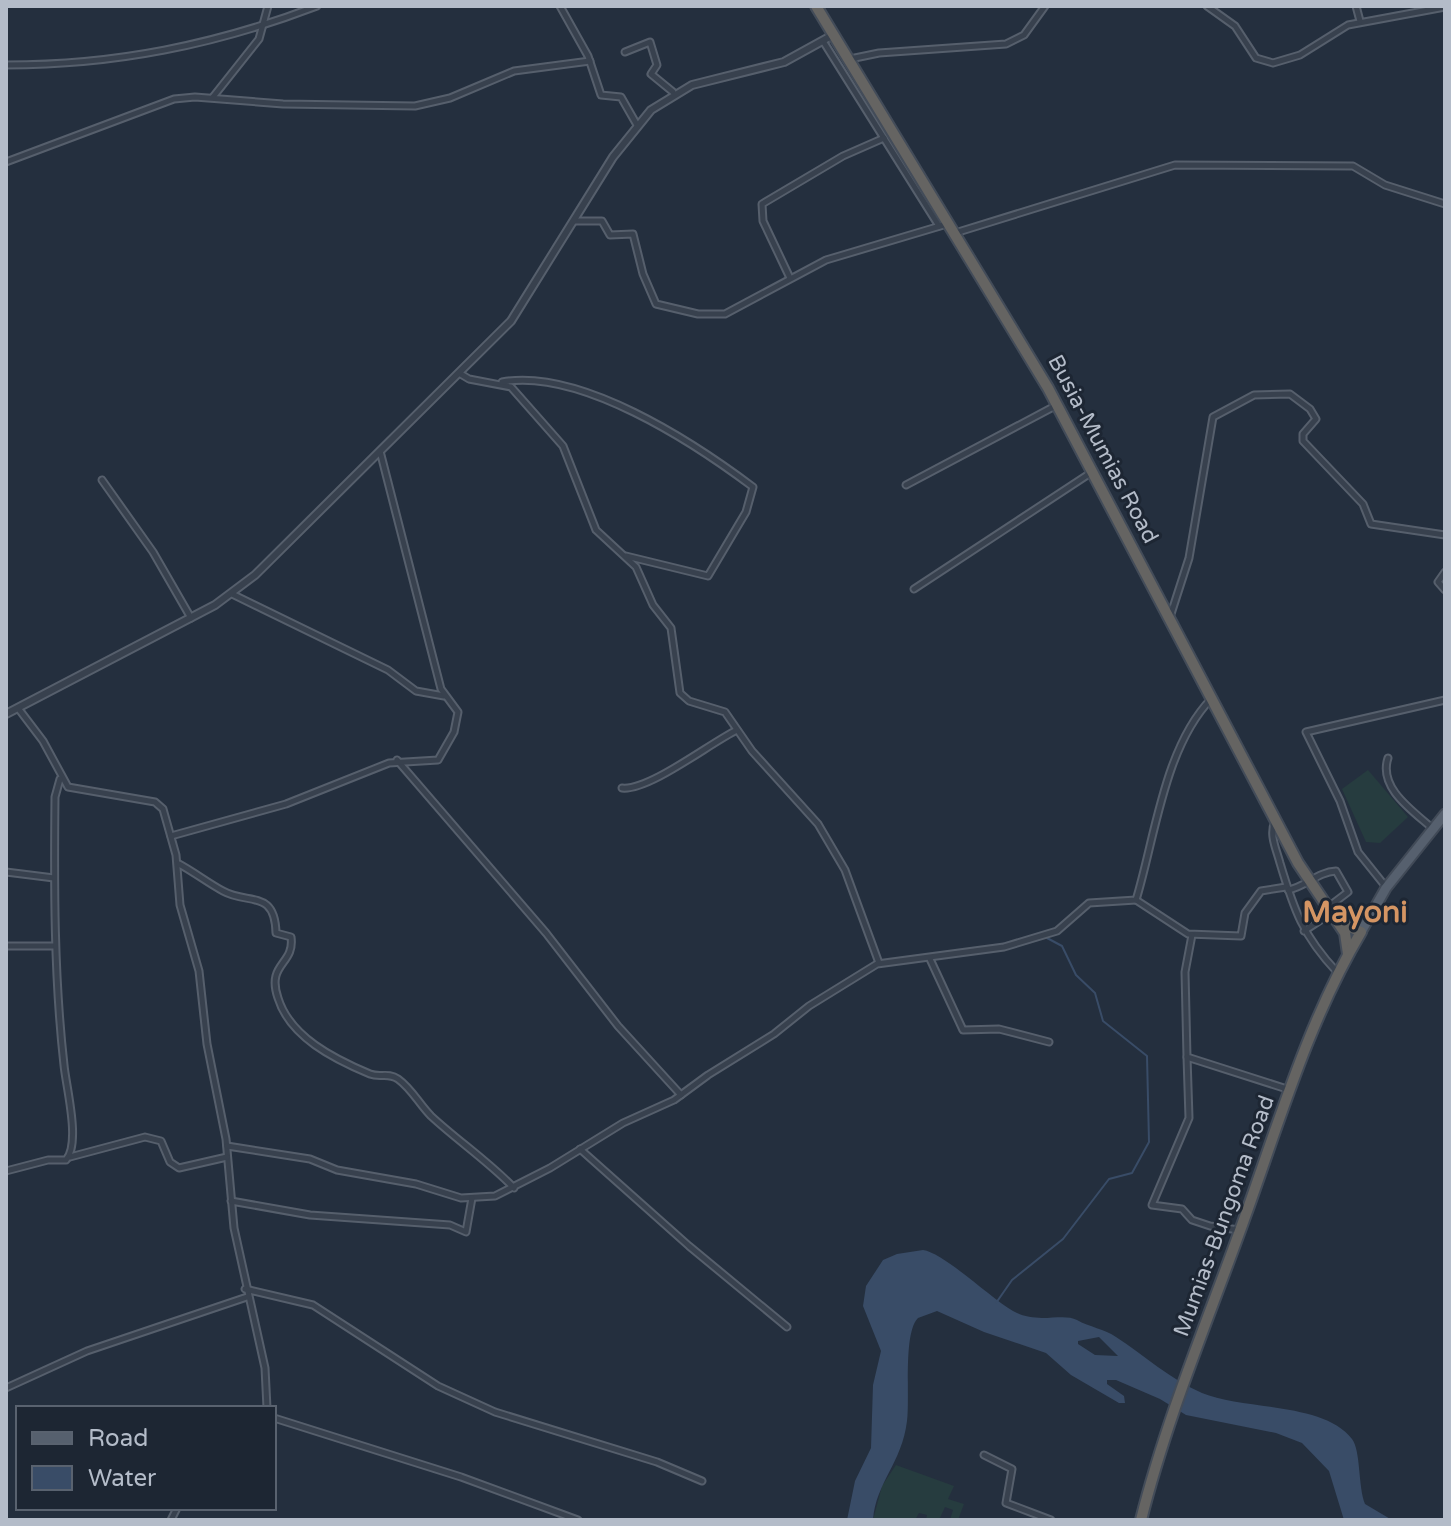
<svg xmlns="http://www.w3.org/2000/svg" width="1451" height="1526" font-family="'Varela Round',sans-serif">
	<rect width="100%" height="100%" fill="#242f3e"/>
	<g fill="#263c3f">
		<polygon points="1368,770 1408,817 1380,843 1366,842 1342,789"/>
		<polygon points="896,1465 954,1486 948,1499 964,1504 958,1520 950,1520 953,1510 945,1507 939,1520 926,1520 927,1515 919,1513 915,1520 873,1520 882,1486"/>
	</g>
	<path fill="#394c67" fill-rule="evenodd" d="M 923,1250 C 944,1253 989,1297 1013,1311 C 1037,1325 1062,1312 1077,1320 C 1089,1327 1105,1329 1116,1337 C 1144,1355 1171,1380 1202,1393 C 1242,1410 1324,1402 1352,1439 C 1361,1451 1358,1487 1365,1504 L 1392,1520 L 1344,1520 L 1329,1471 L 1302,1443 L 1276,1433 L 1186,1415 L 1160,1399 L 1116,1380 L 1107,1380 L 1107,1384 L 1124,1396 L 1125,1403 L 1119,1403 L 1071,1375 L 1046,1353 L 984,1332 L 937,1311 L 918,1318 C 903,1333 910,1396 907,1421 C 902,1463 876,1482 873,1520 L 847,1520 L 855,1481 L 871,1448 L 873,1385 L 881,1351 L 863,1306 L 866,1286 L 883,1260 L 897,1254 ZM 1099,1337 L 1118,1356 L 1095,1355 L 1078,1344 L 1078,1341 Z"/>
	<g fill="none" stroke-linecap="round" stroke-linejoin="round">
		<polyline stroke="#394c67" stroke-width="2" points="996,1303 1012,1280 1063,1239 1109,1179 1132,1173 1149,1142 1147,1056 1103,1021 1095,993 1076,975 1062,946 1047,938"/>
		<g stroke="#565f6c" stroke-width="9">
			<g id="minor">
				<polyline points="560,6 588,56 601,95 621,97 637,125"/>
				<polyline points="1207,6 1235,26 1256,58 1273,63 1300,55 1348,25 1445,7"/>
				<polyline points="1356,6 1360,21"/>
				<polyline points="823,41 939,226"/>
				<polyline points="625,52 650,42 657,65 651,74 673,92"/>
				<polyline points="850,59 879,53 1006,44 1024,35 1045,6"/>
				<path d="M 6,65 C 115,65 215,45 317,6"/>
				<polyline points="213,97 259,39 268,6"/>
				<polyline points="6,162 174,99 195,97 283,104 415,106 450,98 514,71 590,61"/>
				<polyline points="574,221 602,221 610,235 633,234 643,274 656,304 698,314 725,314 826,260 947,224"/>
				<polyline points="955,233 1175,165 1353,166 1385,185 1445,204"/>
				<polyline points="790,278 763,221 762,204 843,156 884,138"/>
				<polyline points="459,373 469,379 511,387 563,446 596,530 636,567 653,605 671,628 680,693 689,701 725,712 752,751 818,824 845,870 879,963"/>
				<path d="M 502,382 C 580,368 693,442 753,487 L 746,512 L 708,576 L 626,556"/>
				<polyline points="102,480 153,552 191,618"/>
				<polyline points="906,485 1057,405"/>
				<polyline points="1445,572 1438,582 1445,590"/>
				<polyline points="914,589 1092,472"/>
				<polyline points="232,594 388,670 416,691 444,696"/>
				<polyline points="1170,617 1189,558 1213,417 1254,395 1290,394 1310,409 1316,419 1303,434 1303,441 1363,504 1371,524 1445,535"/>
				<polyline points="18,708 43,741 68,787 155,802 163,809 176,855 180,905 199,971 207,1044 226,1139 234,1228 265,1368 267,1408"/>
				<path d="M 1388,758 C 1378,788 1413,811 1432,828"/>
				<polyline points="397,760 546,933 618,1026 681,1095"/>
				<path d="M 622,788 C 649,791 710,743 737,730"/>
				<path d="M 1275,821 C 1269,835 1276,848 1280,863 C 1294,910 1303,936 1337,972"/>
				<polyline points="171,836 286,804 389,763 438,760 454,732 458,712 441,689 380,451"/>
				<path d="M 179,864 C 194,872 208,883 223,891 C 248,905 275,889 276,933 L 291,937 C 295,965 266,963 278,998 C 290,1037 334,1059 370,1074 C 380,1078 388,1072 398,1079 C 412,1089 419,1104 431,1116 C 458,1141 488,1161 514,1188"/>
				<polyline points="6,872 54,878"/>
				<polyline points="1386,887 1358,852 1340,801 1306,732 1445,700"/>
				<path d="M 1288,890 C 1306,887 1317,872 1336,871 L 1348,892 L 1327,908"/>
				<polyline points="1136,900 1188,934 1241,936 1245,913 1261,891 1286,887"/>
				<polyline points="1304,931 1330,914"/>
				<polyline points="1192,935 1185,972 1187,1057 1290,1090"/>
				<polyline points="6,946 54,946"/>
				<polyline points="930,959 963,1030 999,1029 1049,1042"/>
				<polyline points="1187,1057 1189,1118 1152,1205 1182,1209 1192,1220 1210,1226 1239,1230"/>
				<path d="M 227,1146 L 310,1159 L 337,1170 L 416,1184 L 461,1198 L 495,1196 L 550,1168 L 623,1123 L 674,1100 L 708,1075 L 774,1034 L 809,1006 L 877,964 L 1004,947 L 1057,931 L 1089,903 L 1136,900 C 1155,838 1164,748 1211,699"/>
				<polyline points="580,1149 689,1246 787,1327"/>
				<polyline points="70,1157 145,1137 161,1141 170,1162 179,1168 227,1157"/>
				<path d="M 6,1171 L 48,1160 L 66,1160 C 81,1143 66,1087 64,1065 C 54,976 54,887 55,797 L 60,779"/>
				<polyline points="231,1201 310,1215 450,1225 466,1232 472,1198"/>
				<polyline points="245,1289 313,1305 438,1386 495,1412 657,1462 702,1481"/>
				<polyline points="6,1388 87,1351 247,1297"/>
				<polyline points="274,1418 461,1477 578,1520"/>
				<polyline points="984,1455 1012,1469 1006,1503 1051,1520"/>
				<polyline points="171,1520 177,1508"/>
			</g>
		</g>
		<g stroke="#565f6c" stroke-width="10">
			<polyline id="tertiary" points="6,714 215,605 255,575 511,321 613,157 651,110 692,85 784,62 833,35"/>
		</g>
		<g stroke="#414a57" stroke-width="13">
			<polyline id="primary" points="1361,932 1386,888 1445,814"/>
		</g>
		<g stroke="#434c59" stroke-width="14">
			<g id="trunk">
				<polyline points="816,6 1048,388 1298,863 1345,933 1348,954"/>
				<path d="M 1141,1520 C 1167,1416 1210,1315 1246,1214 C 1280,1119 1309,1020 1361,932 L 1339,922"/>
			</g>
		</g>
		<use href="#minor" stroke="#38414e" stroke-width="5"/>
		<use href="#tertiary" stroke="#38414e" stroke-width="6"/>
		<use href="#primary" stroke="#56606e" stroke-width="9"/>
		<use href="#trunk" stroke="#656462" stroke-width="10"/>
	</g>
	<g text-anchor="middle" dominant-baseline="central" stroke-width="6" stroke-linejoin="round" paint-order="stroke">
		<g font-size="22" fill="#b4bcc9" stroke="#1d2633">
			<text transform="translate(1103 449) rotate(62)">Busia-Mumias Road</text>
			<text transform="translate(1224 1216) rotate(-70)">Mumias-Bungoma Road</text>
		</g>
		<g font-size="30" font-weight="bold" fill="#d59563" stroke="#1d2633">
			<text x="1355" y="912">Mayoni</text>
		</g>
	</g>
	<rect width="1451" height="1526" fill="none" stroke="#b4bcc9" stroke-width="16"/>
	<rect x="16" y="1406" width="260" height="104" fill="#1d2633" stroke="#59626f" stroke-width="2"/>
	<rect x="32" y="1432" width="40" height="12" fill="#56606e" stroke="#59626f" stroke-width="2"/>
	<text x="88" y="1446" font-size="24" fill="#b4bcc9">Road</text>
	<rect x="32" y="1466" width="40" height="24" fill="#394c67" stroke="#59626f" stroke-width="2"/>
	<text x="88" y="1486" font-size="24" fill="#b4bcc9">Water</text>
</svg>
